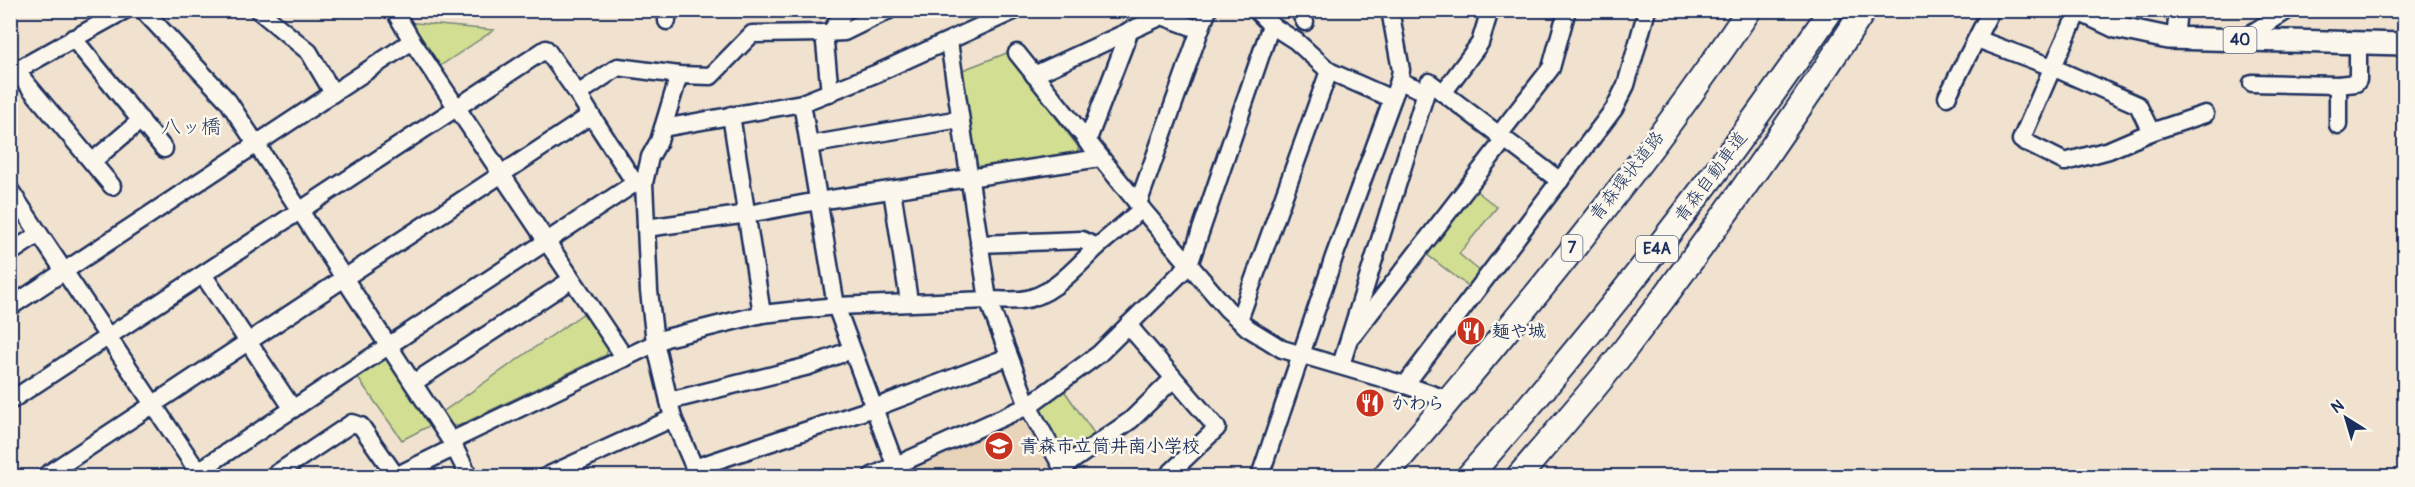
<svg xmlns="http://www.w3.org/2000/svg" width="2415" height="487" font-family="Pangolin,'Klee One',sans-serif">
	<rect width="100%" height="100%" fill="#f0e2ce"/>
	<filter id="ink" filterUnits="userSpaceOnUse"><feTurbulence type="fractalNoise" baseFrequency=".0167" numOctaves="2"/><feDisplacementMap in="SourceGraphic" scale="12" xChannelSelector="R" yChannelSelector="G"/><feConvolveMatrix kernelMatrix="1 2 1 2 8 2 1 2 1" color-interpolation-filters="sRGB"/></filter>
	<g filter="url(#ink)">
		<polygon fill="#e9d3b9" points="1022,418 1055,476 888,476 897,473"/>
		<g fill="#d2de91" stroke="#768678" stroke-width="1.5">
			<polygon points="405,22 494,30 437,68"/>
			<polygon points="1007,53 1079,148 1074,156 979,170 972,165 960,71"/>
			<polygon points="1475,190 1497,207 1459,254 1481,272 1469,287 1425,253"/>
			<polygon points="584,313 608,349 606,355 458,426 449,425 441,413"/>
			<polygon points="382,356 390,357 433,424 402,440 355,374"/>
			<polygon points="1063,389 1096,436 1069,456 1063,456 1037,415 1039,406"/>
		</g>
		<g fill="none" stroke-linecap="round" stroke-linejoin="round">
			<g stroke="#1b2f5e" stroke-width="21">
				<g id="minor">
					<polyline points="143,10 228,101 451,441 469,476"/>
					<polyline points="258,10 309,52 333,93"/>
					<polyline points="403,10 398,17 412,41"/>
					<polyline points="667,10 667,21"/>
					<polyline points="1256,10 1271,25"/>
					<polyline points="1299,10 1305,22"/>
					<polyline points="831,32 845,10"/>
					<polyline points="73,38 164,149"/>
					<path d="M 1977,39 L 2052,67 L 2138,105 L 2151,132 L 2109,150 L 2065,162 L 2021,140 C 2040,97 2058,53 2079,10"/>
					<polyline points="2175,39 2178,10"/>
					<polyline points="2241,40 2288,10"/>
					<polyline points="1017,53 1142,209 1227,309 1248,328 1282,349 1405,385 1449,400"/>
					<polyline points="16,71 112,186"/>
					<polyline points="1329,71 1392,99"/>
					<polyline points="10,74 125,10"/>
					<polyline points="679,75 659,141 650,157 644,183 649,291 655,342 673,418 698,476"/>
					<polyline points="1034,75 1162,16 1200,30 1208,10"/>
					<polyline points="1399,81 1426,92 1429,82 1560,181"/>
					<polyline points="2252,83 2338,85 2356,83 2358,80 2358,43"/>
					<polyline points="830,93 824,33 844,32 889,10"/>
					<polyline points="1443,93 1480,43 1490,10"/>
					<polyline points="1947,97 1991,10"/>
					<polyline points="591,115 578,94 618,67 679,75 711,76 752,34 824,33"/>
					<polyline points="731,115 762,314"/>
					<polyline points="2338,125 2338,85"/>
					<polyline points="663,128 802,103 875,74 1016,10"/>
					<polyline points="2151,132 2205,114"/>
					<polyline points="1498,136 1551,68 1567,10"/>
					<polyline points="1087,142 1130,30"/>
					<polyline points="809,145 960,119"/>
					<polyline points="93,161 141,120"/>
					<polyline points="10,190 201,476"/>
					<polyline points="892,190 909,301"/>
					<polyline points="1138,204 1200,30"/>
					<polyline points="646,228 748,214 818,201 1100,158"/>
					<polyline points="979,244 1082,240 1097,247 1142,209"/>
					<polyline points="10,253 39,234"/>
					<polyline points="204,276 293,409"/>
					<polyline points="10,307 412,41 625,358"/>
					<polyline points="1128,325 1217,428 1167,476"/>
					<polyline points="1354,334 1504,140"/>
					<polyline points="1341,365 1426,92"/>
					<polyline points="413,383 571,280"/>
					<polyline points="1405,385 1614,109 1626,85 1647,10"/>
					<polyline points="10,401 546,49 578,94"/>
					<polyline points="669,401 809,366 851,350"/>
					<polyline points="451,441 666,338 762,314 836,306 988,300 949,42"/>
					<polyline points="896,467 874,408 1008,357"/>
					<polyline points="694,468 874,408 836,306 802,103"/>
					<polyline points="1062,468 1131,420 1173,379"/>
					<polyline points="45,476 591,115 635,183"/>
					<polyline points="191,476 635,183 644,183"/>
					<polyline points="273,476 352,423 361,426 396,476"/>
					<polyline points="396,476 455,447"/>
					<polyline points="547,476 673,418"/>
					<polyline points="872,476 1028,406 1099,354 1189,265 1271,25 1296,41 1329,71 1239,320"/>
					<path d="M 1067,476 L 1028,406 L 988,300 C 999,300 1010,301 1021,300 C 1052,297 1076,267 1097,247"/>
					<polyline points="1260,476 1334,257 1399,81 1401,70 1390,10"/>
				</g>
			</g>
			<g stroke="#1b2f5e" stroke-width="26">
				<polyline id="major" points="2080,10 2116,27 2168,38 2404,44"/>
			</g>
			<g stroke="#1b2f5e" stroke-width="28">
				<g id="highway">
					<path d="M 1385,476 C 1512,326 1639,174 1749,10"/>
					<path d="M 1469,476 C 1599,328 1720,173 1831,10"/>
					<path d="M 1519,476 C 1552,437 1587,398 1619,357 C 1705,245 1787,129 1864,10"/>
				</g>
			</g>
			<use href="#minor" stroke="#fbf7ec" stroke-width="16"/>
			<use href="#major" stroke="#fbf7ec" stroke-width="21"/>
			<use href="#highway" stroke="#fbf7ec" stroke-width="24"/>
		</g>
	</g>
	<defs>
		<g id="restaurant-disc" transform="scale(1.5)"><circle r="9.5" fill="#c8321e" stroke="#fbf7ec"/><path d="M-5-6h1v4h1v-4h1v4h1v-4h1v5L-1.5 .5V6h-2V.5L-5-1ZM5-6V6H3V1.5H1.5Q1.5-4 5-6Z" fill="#fff"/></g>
		<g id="school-disc" transform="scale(1.5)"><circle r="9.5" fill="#c8321e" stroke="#fbf7ec"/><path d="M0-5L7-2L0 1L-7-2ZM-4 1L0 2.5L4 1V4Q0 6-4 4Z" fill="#fff"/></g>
	</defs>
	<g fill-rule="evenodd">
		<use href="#restaurant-disc" x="1471" y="331"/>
		<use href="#restaurant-disc" x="1370" y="403"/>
		<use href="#school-disc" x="999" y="446"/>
	</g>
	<g text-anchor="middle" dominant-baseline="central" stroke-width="5" stroke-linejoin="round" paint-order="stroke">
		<g fill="#fbf7ec" stroke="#5e6b89" stroke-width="1.5">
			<rect x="2223.5" y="27" width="33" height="26" rx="4.5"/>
			<rect x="1561.5" y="235" width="21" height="26" rx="4.5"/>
			<rect x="1636" y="236" width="42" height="26" rx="4.5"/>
		</g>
		<g font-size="16" font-weight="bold" fill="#1b2f5e">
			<text x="2240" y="40">40</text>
			<text x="1572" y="248">7</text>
			<text x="1657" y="249">E4A</text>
		</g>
		<g font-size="18" fill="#1b2f5e" stroke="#fbf7ec">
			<text transform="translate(1627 176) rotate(-52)">青森環状道路</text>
			<text transform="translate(1711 177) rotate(-53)">青森自動車道</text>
		</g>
		<g font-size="18" font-weight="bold" fill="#1b2f5e" stroke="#fbf7ec" text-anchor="start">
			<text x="1492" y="331">麺や城</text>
			<text x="1391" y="403">かわら</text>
			<text x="1020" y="446">青森市立筒井南小学校</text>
		</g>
		<g font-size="20" fill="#1b2f5e" stroke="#fbf7ec">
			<text x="191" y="126">八ッ橋</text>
		</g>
	</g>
	<rect width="2415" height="487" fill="none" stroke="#fbf7ec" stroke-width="36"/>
	<rect x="18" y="18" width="2379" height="451" fill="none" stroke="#1b2f5e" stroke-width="2" filter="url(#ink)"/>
	<g transform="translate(2346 418) rotate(323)" stroke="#fbf7ec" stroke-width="4.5" paint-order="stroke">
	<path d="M0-4.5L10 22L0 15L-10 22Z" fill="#1b2f5e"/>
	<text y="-9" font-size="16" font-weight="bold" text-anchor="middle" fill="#1b2f5e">N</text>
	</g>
</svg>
